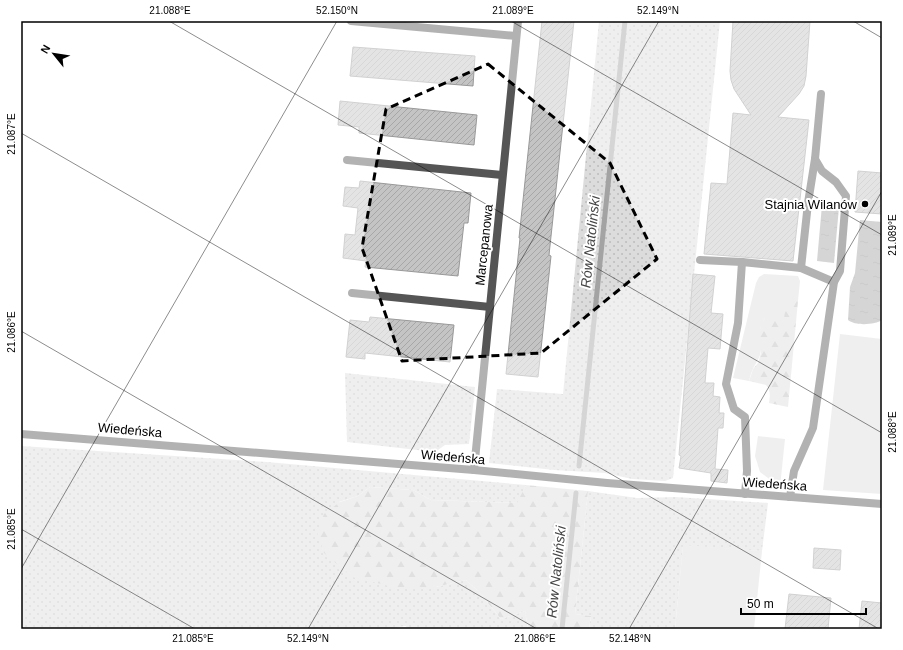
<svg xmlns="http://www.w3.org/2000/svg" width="903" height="650" font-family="Helvetica,sans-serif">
	<defs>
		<pattern id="grass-dots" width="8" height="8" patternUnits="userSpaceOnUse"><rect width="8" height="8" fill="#dcdcdc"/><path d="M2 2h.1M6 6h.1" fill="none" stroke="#bbb" stroke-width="1.8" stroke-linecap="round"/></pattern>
		<pattern id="forest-firs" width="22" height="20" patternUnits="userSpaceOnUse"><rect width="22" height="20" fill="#dcdcdc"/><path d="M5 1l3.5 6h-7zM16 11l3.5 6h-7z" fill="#bbb"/></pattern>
		<pattern id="water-ripples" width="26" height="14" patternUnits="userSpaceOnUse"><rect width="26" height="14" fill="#a3a3a3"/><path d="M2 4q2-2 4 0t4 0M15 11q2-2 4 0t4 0" fill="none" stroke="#8b8b8b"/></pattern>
		<pattern id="building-hatch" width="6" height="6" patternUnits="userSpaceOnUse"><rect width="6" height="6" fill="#c4c4c4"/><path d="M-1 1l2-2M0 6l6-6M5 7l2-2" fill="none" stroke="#a7a7a7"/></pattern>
	</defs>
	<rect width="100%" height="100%" fill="#fff"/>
	<g fill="url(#grass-dots)">
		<polygon points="599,21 720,21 673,478 665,481 632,479 605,473 554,470 489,463 497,389 563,394"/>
		<polygon points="345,373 475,387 469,444 445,445 435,452 347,442"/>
		<polygon points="21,446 267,462 526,485 518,503 431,500 413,490 370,487 358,496 339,502 436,587 466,580 478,591 501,619 525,611 528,629 410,629 405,626 387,629 21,629"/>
		<polygon points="588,491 637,498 676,497 768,503 762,551 683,546 675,629 589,629 591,616 575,614"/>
	</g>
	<g fill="url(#forest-firs)">
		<path d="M 786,301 L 798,301 L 788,407 L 769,403 C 770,396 771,391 766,385 L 749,381 L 753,369 L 758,363 L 761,353 L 759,335 L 761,324 L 765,318 Z"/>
		<polygon points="526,485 588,491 575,614 591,616 589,629 528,629 525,611 501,619 478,591 466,580 436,587 398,588 352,577 324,553 317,532 324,514 340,502 358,496 370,487 413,490 431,500 517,503"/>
	</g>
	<g fill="#dcdcdc">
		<path d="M 764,274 L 798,276 L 800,281 L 798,301 L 786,301 L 784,319 L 765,318 C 755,333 764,341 760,355 C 758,361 755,364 753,369 C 751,373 750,377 749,381 L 733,378 L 756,283 L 759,277 Z"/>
		<polygon points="840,334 882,339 882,494 823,490"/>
		<polygon points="758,436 785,439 780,487 760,472 755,456"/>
		<polygon points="683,545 762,551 754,629 675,629"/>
	</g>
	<g fill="url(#water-ripples)">
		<polygon points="822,205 839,207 834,263 817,261"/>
		<path d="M 860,220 L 882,222 L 882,320 C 875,325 855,326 848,320 L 850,287 L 855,273 Z"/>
	</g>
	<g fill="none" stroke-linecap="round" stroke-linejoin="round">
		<g stroke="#a3a3a3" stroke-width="5">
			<polyline points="579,466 625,21"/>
			<polyline points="562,629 576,493"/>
		</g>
	</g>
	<g fill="url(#building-hatch)" stroke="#999">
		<polygon points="542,21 574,21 549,255 551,256 538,377 506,374 520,238 519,238"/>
		<polygon points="733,21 810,21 806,76 804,86 799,94 778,117 809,120 793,261 704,254 711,183 727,184 733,113 751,115 734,89 731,80 730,71"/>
		<polygon points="353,47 475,56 473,86 350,76"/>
		<polygon points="340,101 477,115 474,145 359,133 359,127 338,125"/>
		<polygon points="858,171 882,173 882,214 855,212"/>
		<polygon points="360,181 471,193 468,223 464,223 458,276 365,267 366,261 343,258 345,234 355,235 358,208 343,206 345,187 359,188"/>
		<polygon points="693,274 715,276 711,313 723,314 720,349 708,348 705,383 714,383 713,396 720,397 719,413 724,413 723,428 718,428 715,469 728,470 727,483 711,481 711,473 679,468 681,456 679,455"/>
		<polygon points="370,317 454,325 450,362 365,353 365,359 346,357 350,320 369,322"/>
		<polygon points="814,548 841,550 840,570 813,568"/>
		<polygon points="789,594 831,598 828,629 785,629"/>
		<polygon points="862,601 882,603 882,629 859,629"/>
	</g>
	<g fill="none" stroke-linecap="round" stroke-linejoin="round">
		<g stroke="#555" stroke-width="8">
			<polyline points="700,260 742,262"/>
			<polyline points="801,268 808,203 815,159"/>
			<polyline points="745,494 747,471 745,417 734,409 726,384 738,323 742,262 801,268 834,282"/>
			<polyline points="790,497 794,471 813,428 834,282 840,271 846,196 836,182 822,171 815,159 821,94"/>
		</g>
		<g stroke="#555" stroke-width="8">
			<polyline points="351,21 516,36"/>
			<polyline points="347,160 502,175"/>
			<polyline points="352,293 490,307"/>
			<polyline points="21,434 474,470 607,483 882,504"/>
			<polyline points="474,470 518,21"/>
		</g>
	</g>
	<path d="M0 0H903V650H0ZM 488,64 L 610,163 L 657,259 L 541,353 L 402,361 L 362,248 L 386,109 Z" fill="#fff" fill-opacity=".55" fill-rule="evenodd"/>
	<path fill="none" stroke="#000" stroke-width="3" stroke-dasharray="8 5" stroke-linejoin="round" d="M 488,64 L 610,163 L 657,259 L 541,353 L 402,361 L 362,248 L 386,109 Z"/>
	<path fill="none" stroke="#000" stroke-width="1" stroke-opacity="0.45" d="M 169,21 L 882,433M 511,21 L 882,235M 853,21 L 882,38M 21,133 L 879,629M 21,331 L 537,629M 21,529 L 195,629M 21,569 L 337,21M 308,629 L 659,21M 629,629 L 882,191"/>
	<circle fill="#000" stroke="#fff" stroke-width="1.5" cx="865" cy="204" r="4"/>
	<g text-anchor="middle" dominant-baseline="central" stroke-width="4" stroke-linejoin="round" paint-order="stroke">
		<g font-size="13" fill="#000" stroke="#fff" text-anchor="end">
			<text x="857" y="204">Stajnia Wilanów</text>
		</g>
		<g font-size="13" fill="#000" stroke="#fff">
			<text transform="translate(484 245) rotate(-84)">Marcepanowa</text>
			<text transform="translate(130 430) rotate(5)">Wiedeńska</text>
			<text transform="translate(453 457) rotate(5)">Wiedeńska</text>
			<text transform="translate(775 484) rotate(4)">Wiedeńska</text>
		</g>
		<g font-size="14" font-style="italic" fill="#444" stroke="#fff">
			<text transform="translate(590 242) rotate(-84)">Rów Natoliński</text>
			<text transform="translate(556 572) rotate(-84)">Rów Natoliński</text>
		</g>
	</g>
	<rect width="903" height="650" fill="none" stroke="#ffffff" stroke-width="44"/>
	<g transform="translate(54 54) rotate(300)" stroke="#ffffff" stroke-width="3" paint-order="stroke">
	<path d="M0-3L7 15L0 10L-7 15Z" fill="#000000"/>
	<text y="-6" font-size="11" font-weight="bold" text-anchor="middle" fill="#000000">N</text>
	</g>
	<path d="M741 608v6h125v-6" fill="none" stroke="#000000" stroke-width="2"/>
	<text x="747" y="608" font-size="12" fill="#000000" stroke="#ffffff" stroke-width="3" paint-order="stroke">50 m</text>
	<rect x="22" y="22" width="859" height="606" fill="none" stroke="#000" stroke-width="1.5"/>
	<g font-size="10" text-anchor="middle" fill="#000">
		<text x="170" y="14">21.088°E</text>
		<text x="337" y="14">52.150°N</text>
		<text x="513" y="14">21.089°E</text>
		<text x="658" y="14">52.149°N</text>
		<text transform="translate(11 134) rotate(-90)" y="4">21.087°E</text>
		<text transform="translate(892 235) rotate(-90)" y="4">21.089°E</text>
		<text transform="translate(11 332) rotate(-90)" y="4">21.086°E</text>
		<text transform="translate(892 432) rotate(-90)" y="4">21.088°E</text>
		<text transform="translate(11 529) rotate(-90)" y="4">21.085°E</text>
		<text x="193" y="642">21.085°E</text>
		<text x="308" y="642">52.149°N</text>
		<text x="535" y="642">21.086°E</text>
		<text x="630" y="642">52.148°N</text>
	</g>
</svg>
